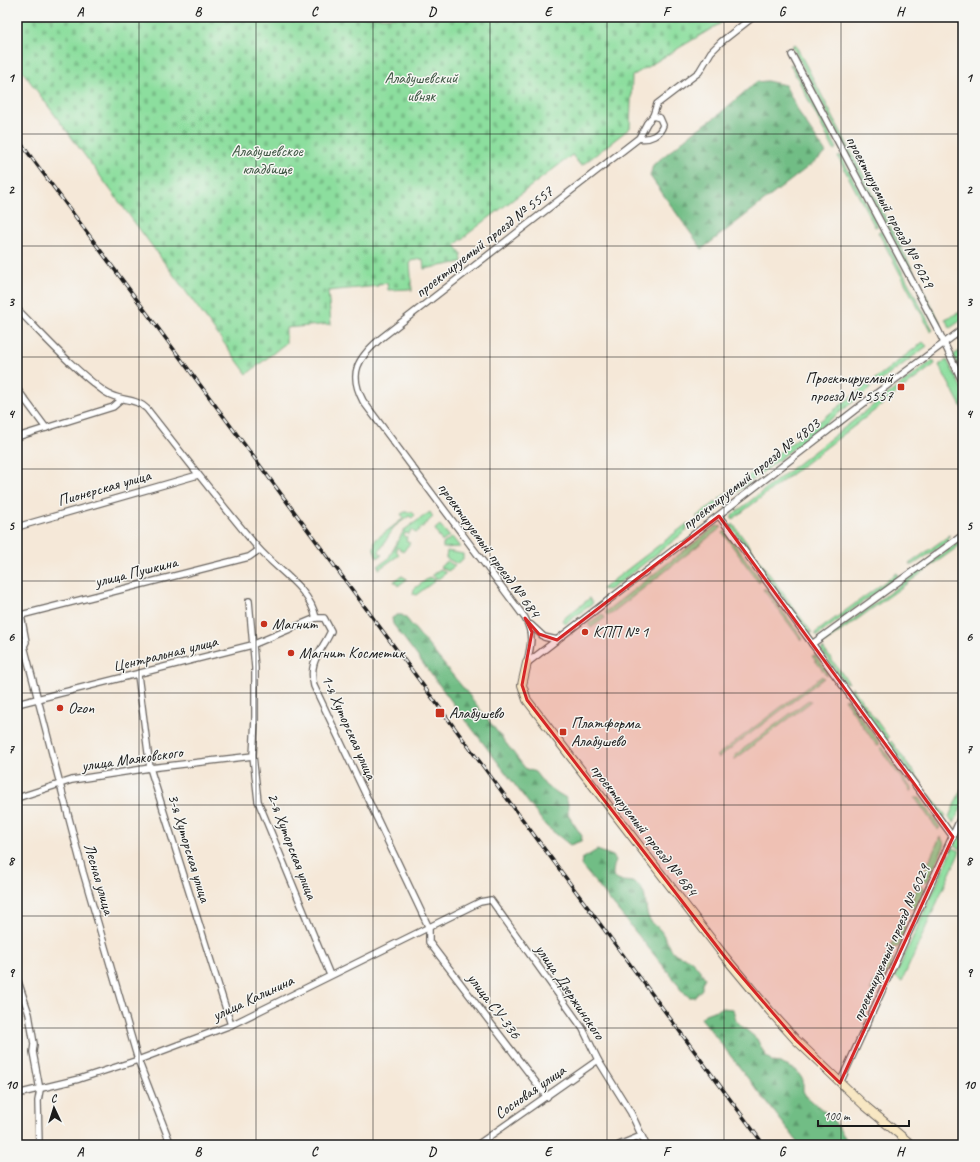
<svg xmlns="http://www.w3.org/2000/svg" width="980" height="1162" font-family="Caveat,sans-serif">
	<defs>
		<pattern id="forest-firs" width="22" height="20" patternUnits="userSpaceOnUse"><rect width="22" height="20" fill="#71bd85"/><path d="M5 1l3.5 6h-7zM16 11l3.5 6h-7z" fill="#5c996c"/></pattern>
		<pattern id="cemetery-stones" width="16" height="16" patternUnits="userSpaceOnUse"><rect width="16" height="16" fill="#8cde9e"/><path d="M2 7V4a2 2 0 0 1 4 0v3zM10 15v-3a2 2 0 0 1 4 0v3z" fill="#78be88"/></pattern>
	</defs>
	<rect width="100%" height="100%" fill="#f6f6f2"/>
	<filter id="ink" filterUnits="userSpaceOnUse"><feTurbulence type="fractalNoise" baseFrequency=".025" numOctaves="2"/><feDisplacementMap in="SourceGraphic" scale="8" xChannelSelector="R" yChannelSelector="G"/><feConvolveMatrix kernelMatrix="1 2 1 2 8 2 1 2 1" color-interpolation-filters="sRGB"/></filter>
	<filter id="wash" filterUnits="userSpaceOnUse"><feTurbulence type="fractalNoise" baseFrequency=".012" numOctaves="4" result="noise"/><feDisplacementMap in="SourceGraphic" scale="16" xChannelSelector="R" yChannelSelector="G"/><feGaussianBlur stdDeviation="0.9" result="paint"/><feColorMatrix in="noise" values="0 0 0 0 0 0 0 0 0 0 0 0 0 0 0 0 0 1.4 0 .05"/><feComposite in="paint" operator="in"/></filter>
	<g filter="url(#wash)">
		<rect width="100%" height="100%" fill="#f5e8d8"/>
		<g fill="#8cde9e" stroke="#547d5d">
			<polygon points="795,44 941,324 939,325 792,46"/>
			<polygon points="790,64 793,65 837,148 834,150"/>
			<polygon points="841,156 878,226 875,227 838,157"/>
			<polygon points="881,231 933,330 931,332 878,232"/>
			<polygon points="958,313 963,313 963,319 950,328 945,319"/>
			<polygon points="923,342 927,346 874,386 871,382"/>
			<polygon points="960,351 963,356 963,375 953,355"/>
			<polygon points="933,360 935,364 886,401 883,398"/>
			<polygon points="947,360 963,391 963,410 939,365"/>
			<polygon points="868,384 871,388 722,504 719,499"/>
			<polygon points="880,400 883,404 733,519 731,516"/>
			<polygon points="716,502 719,506 705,517 696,517"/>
			<polygon points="405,512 412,512 415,515 412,518 409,516 394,527 379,552 382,555 377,558 374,549 375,540 404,518 401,514"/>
			<polygon points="430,512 433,517 416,533 411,530 409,534 405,533 404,536 407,537 406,541 410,543 403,552 397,547 396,550 399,555 379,569 378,566 388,559 404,530"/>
			<polygon points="688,523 686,531 619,583 609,590 602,589"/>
			<polygon points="733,524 812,633 809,634 731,526"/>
			<polygon points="440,525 449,536 442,542 435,529"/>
			<polygon points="716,526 722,527 608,616 605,612"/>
			<polygon points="725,531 760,579 759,583 723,533"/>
			<polygon points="950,535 948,541 913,565 909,564"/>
			<polygon points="452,537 460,547 443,548 443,544"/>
			<polygon points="963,539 963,543 823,644 822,642"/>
			<polygon points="447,551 463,554 463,559 457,564 446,558"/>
			<polygon points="447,561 455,566 448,571 440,567"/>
			<polygon points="440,569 446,573 438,579 432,575"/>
			<polygon points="897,573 898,576 817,636 815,633"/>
			<polygon points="402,576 407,579 398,586 394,581"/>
			<polygon points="430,577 436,580 416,595 413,594 414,589"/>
			<polygon points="763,589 767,589 803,639 801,640"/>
			<polygon points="590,598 593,603 565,624 562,620"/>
			<polygon points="602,614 605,618 591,628 588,624"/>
			<polygon points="823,648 849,683 844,682 821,650"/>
			<polygon points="815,655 827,671 827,676 812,656"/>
			<polygon points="822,676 824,678 718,758 716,756"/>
			<polygon points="852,687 889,738 886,740 851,691"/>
			<polygon points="844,699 848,700 880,744 877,746"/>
			<polygon points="810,700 811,702 734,760 735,755 807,701"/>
			<polygon points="891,741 922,783 917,782 889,743"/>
			<polygon points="882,747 911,788 911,792 880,749"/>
			<polygon points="963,785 963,804 954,823 949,817"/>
			<polygon points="929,794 946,816 944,819 929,798"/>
			<polygon points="915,798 920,798 940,827 938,830"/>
			<polygon points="960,831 963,832 963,844 961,849 954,845"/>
			<polygon points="940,837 945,844 928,881 926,882 921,879"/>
			<polygon points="953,848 960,851 902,981 895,977"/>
			<polygon points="918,885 925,889 916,910 909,907"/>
			<polygon points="901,921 907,929 899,947 890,948"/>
			<polygon points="888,952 893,960 883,983 876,980"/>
			<polygon points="874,982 880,985 876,993 870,990"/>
		</g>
		<g fill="url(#forest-firs)" stroke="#466c50">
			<polygon points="767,81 785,85 801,116 826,153 702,249 650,176 653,165 695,131 717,116 756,82"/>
			<polygon points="397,615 402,615 406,618 469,695 525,768 535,772 546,786 566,798 568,804 568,815 582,836 581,841 570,845 546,826 393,624 392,618"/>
			<path d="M 597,850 L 613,856 L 616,860 C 604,893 631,873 641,888 C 648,898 644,912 650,920 C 653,924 658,927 661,931 C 666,938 668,948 676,954 C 679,956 683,957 687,958 C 695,962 700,971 705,978 L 702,983 L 702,989 L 695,997 L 689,997 L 680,989 L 678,984 L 581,865 L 582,859 Z"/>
			<polygon points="722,1008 733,1009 736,1021 757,1039 765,1055 773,1062 780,1063 796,1070 803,1080 803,1091 806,1096 832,1118 850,1145 800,1145 701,1018 705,1014"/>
		</g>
		<polygon fill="url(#cemetery-stones)" stroke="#547d5d" points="17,17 731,17 632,76 630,128 581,166 572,155 469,233 455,245 461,253 462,262 424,269 423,259 410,261 412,291 410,289 388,290 387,283 378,284 378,286 328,291 331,324 286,328 286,343 247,374 17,64"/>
	</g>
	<g filter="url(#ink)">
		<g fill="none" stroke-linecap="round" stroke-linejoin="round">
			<g stroke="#68635e" stroke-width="8">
				<g id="street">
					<polyline points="792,55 938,330 963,383"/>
					<polyline points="653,116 657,104 699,72 711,52 721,42 753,17"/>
					<path d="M 17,309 C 45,337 73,369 105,392 C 120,402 135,397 147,409 C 184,456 220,503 258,548 C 277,570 310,588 316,618"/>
					<polyline points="17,389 46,428"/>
					<polyline points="17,437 113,407 121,400"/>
					<polyline points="719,516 953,837"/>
					<polyline points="17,527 198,475"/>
					<polyline points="249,601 255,668 255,719 253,756 258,801 330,975"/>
					<polyline points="21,615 26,642 24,646 83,872 138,1060 171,1145"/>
					<polyline points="17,616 249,557 259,550"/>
					<polyline points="531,625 544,637 557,640"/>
					<polyline points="812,644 963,535"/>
					<path d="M 527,663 C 531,646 534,634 525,618 L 363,401 C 348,373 358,358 380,339 L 639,138 L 647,123 L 653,116 L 660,118 L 663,125 C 660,135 650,140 639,138"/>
					<polyline points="527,663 877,393 963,329"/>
					<polyline points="138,675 150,768 231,1025"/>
					<path d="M 17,704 L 252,645 L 316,618 L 324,618 L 331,631 C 321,653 308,660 314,686 L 429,928 L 429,942 L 547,1097"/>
					<polyline points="17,798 72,780 150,768 253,756"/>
					<polyline points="17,978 29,1014 34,1044 33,1052 40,1090 38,1101 39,1145"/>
					<polyline points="840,1083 963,813"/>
					<polyline points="17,1094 79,1079 138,1060 231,1025 480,902 491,900 583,1029 598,1060 631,1113 646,1145"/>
					<polyline points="477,1145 598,1060"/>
					<polyline points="619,1145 641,1136"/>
				</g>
			</g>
			<g stroke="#68635e" stroke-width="10">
				<polyline id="secondary" points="527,663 522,685 527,700 725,957 769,1010 796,1040 864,1105 912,1145"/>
			</g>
			<use href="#street" stroke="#fff" stroke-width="5.5"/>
			<use href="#secondary" stroke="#f8e7c3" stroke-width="8"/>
			<g stroke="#1c1c1c" stroke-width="3.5">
				<polyline id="rail" points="17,138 764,1145"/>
			</g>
			<use href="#rail" stroke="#f6f6f2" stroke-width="2" stroke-dasharray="6" stroke-linecap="butt"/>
		</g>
	</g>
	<path fill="#d62828" fill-opacity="0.2" stroke="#d62828" stroke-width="3" stroke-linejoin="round" d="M 719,516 L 953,837 L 840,1083 L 796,1040 L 725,957 L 527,700 L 522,685 L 532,632 L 525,618 L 539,634 L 557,640 Z"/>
	<path fill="none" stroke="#1c1c1c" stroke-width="1" stroke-opacity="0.55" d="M 139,17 L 139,1145M 256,17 L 256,1145M 373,17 L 373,1145M 490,17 L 490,1145M 607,17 L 607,1145M 724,17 L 724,1145M 841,17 L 841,1145M 17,134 L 963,134M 17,246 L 963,246M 17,357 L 963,357M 17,469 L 963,469M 17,581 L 963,581M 17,693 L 963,693M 17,805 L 963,805M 17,916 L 963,916M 17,1028 L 963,1028"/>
	<g fill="#c8321e" stroke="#f6f6f2" stroke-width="1.5">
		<rect x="897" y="383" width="8" height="8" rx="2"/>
		<circle cx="264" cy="624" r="4"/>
		<circle cx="585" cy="632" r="4"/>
		<circle cx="291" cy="653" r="4"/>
		<circle cx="60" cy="708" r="4"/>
		<rect x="435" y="708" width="10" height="10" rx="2"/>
		<rect x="559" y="728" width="8" height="8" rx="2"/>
	</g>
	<g text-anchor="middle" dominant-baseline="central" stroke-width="3" stroke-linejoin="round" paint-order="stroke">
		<g font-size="16" fill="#3e5643" stroke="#f6f6f2">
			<text x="421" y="78">Алабушевский<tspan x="421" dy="18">ивняк</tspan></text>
			<text x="267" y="151">Алабушевское<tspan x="267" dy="18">кладбище</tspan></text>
		</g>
		<g font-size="16" fill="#1c1c1c" stroke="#f6f6f2">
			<text transform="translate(890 212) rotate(62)">проектируемый проезд № 6029</text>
			<text transform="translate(484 242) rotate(-38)">проектируемый проезд № 5557</text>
			<text transform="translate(751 474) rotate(-38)">проектируемый проезд № 4803</text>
			<text transform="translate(104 488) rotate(-16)">Пионерская улица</text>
			<text transform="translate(489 550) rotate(54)">проектируемый проезд № 684</text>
			<text transform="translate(136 572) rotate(-14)">улица Пушкина</text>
			<text transform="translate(165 654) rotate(-14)">Центральная улица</text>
			<text transform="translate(349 727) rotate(66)">1-я Хуторская улица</text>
			<text transform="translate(132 759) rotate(-8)">улица Маяковского</text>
			<text transform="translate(644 830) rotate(52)">проектируемый проезд № 684</text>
			<text transform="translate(292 846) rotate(69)">2-я Хуторская улица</text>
			<text transform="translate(189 848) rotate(73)">3-я Хуторская улица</text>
			<text transform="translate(99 879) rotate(74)">Лесная улица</text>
			<text transform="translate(891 943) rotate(-66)">проектируемый проезд № 6029</text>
			<text transform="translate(570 992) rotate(56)">улица Дзержинского</text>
			<text transform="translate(253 998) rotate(-25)">улица Калинина</text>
			<text transform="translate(494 1006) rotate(53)">улица СУ-336</text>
			<text transform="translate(530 1092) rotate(-35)">Сосновая улица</text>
		</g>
		<g font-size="16" fill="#1c1c1c" stroke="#f6f6f2" text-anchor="start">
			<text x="893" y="378" text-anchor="end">Проектируемый<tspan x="893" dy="18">проезд № 5557</tspan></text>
			<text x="272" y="624">Магнит</text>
			<text x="593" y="632">КПП № 1</text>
			<text x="299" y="653">Магнит Косметик</text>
			<text x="68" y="708">Ozon</text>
			<text x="449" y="713">Алабушево</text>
			<text x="571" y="723">Платформа<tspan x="571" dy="18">Алабушево</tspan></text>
		</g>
	</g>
	<rect width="980" height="1162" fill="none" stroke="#f6f6f2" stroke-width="44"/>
	<g transform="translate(54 1108) rotate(356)" stroke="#f6f6f2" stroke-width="3" paint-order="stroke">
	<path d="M0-3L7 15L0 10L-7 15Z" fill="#1c1c1c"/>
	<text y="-6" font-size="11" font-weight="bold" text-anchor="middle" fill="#1c1c1c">С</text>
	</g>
	<path d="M818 1120v6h91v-6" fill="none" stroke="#1c1c1c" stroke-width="2"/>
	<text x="824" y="1120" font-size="12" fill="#1c1c1c" stroke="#f6f6f2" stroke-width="3" paint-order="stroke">100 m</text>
	<rect x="22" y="22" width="936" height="1118" fill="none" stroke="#1c1c1c" stroke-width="1.5"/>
	<g font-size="13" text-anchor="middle" font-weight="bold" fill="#1c1c1c">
		<text x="80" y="16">A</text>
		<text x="198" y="16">B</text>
		<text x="314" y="16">C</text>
		<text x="432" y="16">D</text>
		<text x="548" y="16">E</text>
		<text x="666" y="16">F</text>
		<text x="782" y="16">G</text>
		<text x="900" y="16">H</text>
		<text x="11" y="82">1</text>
		<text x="969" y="82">1</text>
		<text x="11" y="194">2</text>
		<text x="969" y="194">2</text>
		<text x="11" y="306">3</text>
		<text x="969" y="306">3</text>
		<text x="11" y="418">4</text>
		<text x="969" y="418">4</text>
		<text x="11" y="530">5</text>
		<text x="969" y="530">5</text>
		<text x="11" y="641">6</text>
		<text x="969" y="641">6</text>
		<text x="11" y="753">7</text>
		<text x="969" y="753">7</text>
		<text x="11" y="865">8</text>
		<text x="969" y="865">8</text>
		<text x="11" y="977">9</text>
		<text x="969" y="977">9</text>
		<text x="11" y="1089">10</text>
		<text x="969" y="1089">10</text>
		<text x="80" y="1156">A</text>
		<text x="198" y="1156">B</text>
		<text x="314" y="1156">C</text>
		<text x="432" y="1156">D</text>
		<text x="548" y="1156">E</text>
		<text x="666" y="1156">F</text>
		<text x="782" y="1156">G</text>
		<text x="900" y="1156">H</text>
	</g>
</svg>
